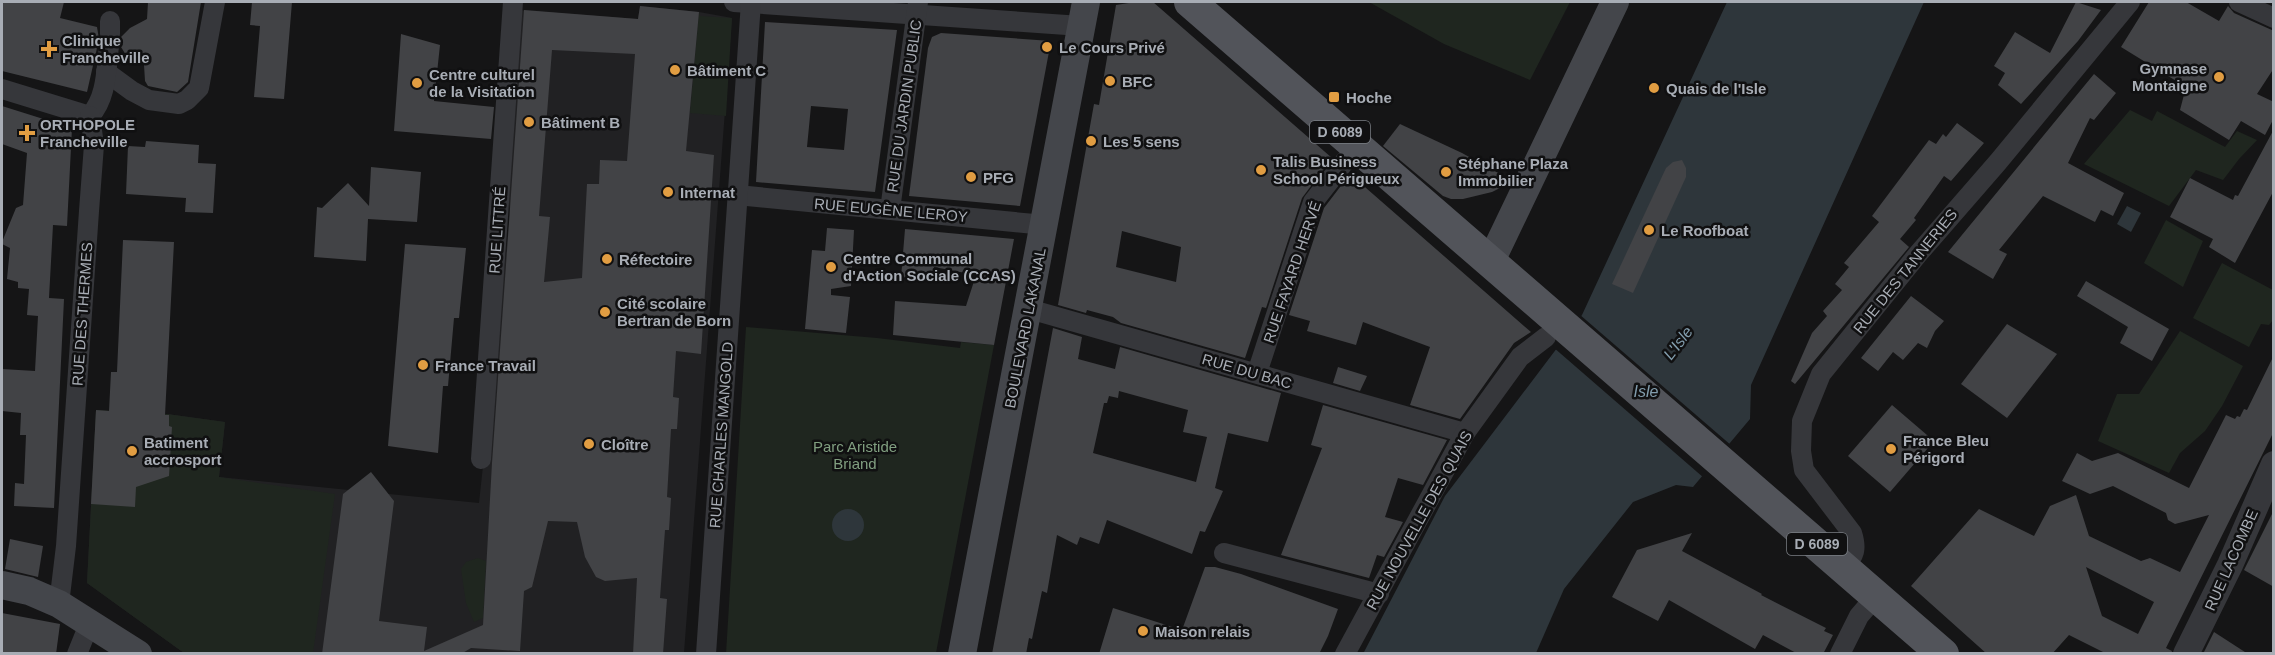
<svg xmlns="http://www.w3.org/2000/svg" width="2275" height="655" font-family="Helvetica,sans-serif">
	<rect width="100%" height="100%" fill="#151516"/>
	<polygon fill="#212123" points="640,6 699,12 732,18 684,653 184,653 87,583 96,410 167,414 225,422 219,477 479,503 510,215 508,190 519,10 638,19"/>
	<g fill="#1f261f">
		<polygon points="1369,2 1570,2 1530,80 1444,44"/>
		<polygon points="699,12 700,16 732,18 726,116 690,113"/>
		<polygon points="2130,110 2152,121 2157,111 2225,147 2237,131 2257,140 2239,159 2223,180 2196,170 2169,206 2084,164"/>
		<polygon points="2166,220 2203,241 2183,287 2144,263"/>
		<polygon points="2222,263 2273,290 2273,320 2269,325 2261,324 2249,347 2193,318"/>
		<polygon points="746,327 877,338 960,348 961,342 994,345 936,653 726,654"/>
		<polygon points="2180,331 2243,366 2222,406 2205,431 2180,453 2169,473 2098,441 2117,394 2139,394"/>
		<polygon points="96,410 167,414 225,422 219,477 335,494 313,653 184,653 87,583"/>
		<polygon points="478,558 486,561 483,618 474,622 466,603 461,569 466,562"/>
	</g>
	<g fill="#2e363b">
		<polygon points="1727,2 1924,2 1751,385 1750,419 1693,487 1676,485 1633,502 1564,589 1536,653 1363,654 1445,496 1582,315"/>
		<polygon points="2127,206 2141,213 2131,232 2117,224"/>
		<circle cx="848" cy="525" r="16"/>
	</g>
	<polygon fill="#151516" points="1579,314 1732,446 1704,478 1553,347"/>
	<g fill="#424346" fill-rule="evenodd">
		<polygon points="2,2 64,2 60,18 97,27 99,39 87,92 2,71"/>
		<polygon points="148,2 201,2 188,82 177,92 148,86 145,81 144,65 126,55 121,47 121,37 130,28 147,19"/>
		<polygon points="252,2 292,2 284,99 254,97 260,26 250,25"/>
		<path d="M 1135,2 L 1153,2 L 1332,158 L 1302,198 L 1266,308 L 1262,307 L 1245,358 L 1121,323 L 1113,317 L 1087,310 L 1086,313 L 1058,305 L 1094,104 L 1099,105 L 1116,5 ZM 1122,231 L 1181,247 L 1176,282 L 1116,267 Z"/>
		<polygon points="2076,2 2101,10 2078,41 2021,104 1998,85 2005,73 1994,66 2015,32 2050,53"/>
		<polygon points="2149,2 2186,2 2219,21 2228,6 2234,13 2274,31 2274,68 2257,94 2274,102 2274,118 2265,135 2241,121 2229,140 2180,110 2186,87 2121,47"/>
		<path d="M 640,6 L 699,12 L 686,151 L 714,155 L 701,354 L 676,351 L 673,397 L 679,398 L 677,429 L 671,429 L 667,497 L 671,498 L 669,530 L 665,530 L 660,598 L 667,599 L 663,654 L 633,654 L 637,578 L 605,581 L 596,577 L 585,557 L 577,522 L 548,521 L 532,587 L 524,591 L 520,651 L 471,648 L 461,654 L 322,654 L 343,494 L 371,472 L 394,501 L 379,621 L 427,627 L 424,651 L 483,625 L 492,463 L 524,10 L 638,19 ZM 552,50 L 635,54 L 627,161 L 600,160 L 599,184 L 587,184 L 582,278 L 544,282 L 550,217 L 539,216 Z"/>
		<path d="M 765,22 L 897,30 L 875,192 L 756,182 ZM 811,106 L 848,109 L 844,150 L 807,147 Z"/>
		<polygon points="941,33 1051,41 1020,206 909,196 928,48 932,37"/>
		<polygon points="401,34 440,45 434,101 494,107 491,139 394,131"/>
		<polygon points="2094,74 2116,93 2094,120 2090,118 2068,163 2124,193 2113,216 2101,210 2095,222 2043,196 1999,250 2007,254 1993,279 1948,252"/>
		<polygon points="2,106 72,128 67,226 53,225 49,298 64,299 54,508 14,506 15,483 24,484 26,435 20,435 21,413 2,411 2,369 35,371 38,316 27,315 29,289 18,288 18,282 7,279 10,248 2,244 2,242 16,208 23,205 27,153 2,144"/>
		<polygon points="1957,123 1984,143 1951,181 1944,176 1914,218 1916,220 1900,239 1909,247 1795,384 1791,381 1812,333 1827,316 1823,311 1842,290 1835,284 1849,267 1844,263 1879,222 1872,216 1929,140 1936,144 1943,134 1946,137"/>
		<polygon points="1400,124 1462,153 1511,180 1510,183 1492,192 1463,199 1451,199 1443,196 1383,146"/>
		<polygon points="2274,129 2274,190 2235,263 2209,247 2213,239 2170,217 2190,178 2233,200 2235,195 2238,196"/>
		<polygon points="146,141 199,145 198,163 216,164 213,213 185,212 186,198 126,194 128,146 145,147"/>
		<polygon points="1682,160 1686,168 1686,177 1633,293 1612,284 1666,168 1673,162"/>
		<polygon points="371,167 421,172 417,222 368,219 366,261 314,257 317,207 322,208 348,183 369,206"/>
		<polygon points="1350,174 1531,332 1514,343 1460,419 1410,405 1430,347 1363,322 1356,345 1307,331 1310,321 1289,315 1324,208"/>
		<polygon points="827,228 854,230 851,286 831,289 831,295 850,297 846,333 805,329 812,250 825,251"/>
		<polygon points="905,229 1014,239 994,345 893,335 895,301 966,306 976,275 934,267 934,273 901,278"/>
		<polygon points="123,240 174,242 165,415 169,415 169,426 172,427 169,476 136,487 135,507 91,504 96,410 109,411 111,372 117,372"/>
		<polygon points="405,244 466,248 459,318 454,318 448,386 443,386 438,453 388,446"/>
		<polygon points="2086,281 2169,329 2152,361 2120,343 2128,327 2077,296"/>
		<polygon points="1911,296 1944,321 1935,331 1927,348 1918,343 1903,360 1893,352 1878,371 1861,358"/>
		<polygon points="2007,324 2057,354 2007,418 1961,384"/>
		<path d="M 1053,328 L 1082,337 L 1078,359 L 1115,369 L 1120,347 L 1281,393 L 1268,442 L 1228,433 L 1215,488 L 1223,491 L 1205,532 L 1200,531 L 1192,554 L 1107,520 L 1099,544 L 1080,537 L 1077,545 L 1057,535 L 1047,593 L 1042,591 L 1032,639 L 1029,638 L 1026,654 L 992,654 ZM 1119,391 L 1188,410 L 1183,432 L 1207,437 L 1196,482 L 1093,453 L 1104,403 L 1107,403 L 1109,396 L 1118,398 Z"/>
		<path d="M 2274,355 L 2274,431 L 2166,648 L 2172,651 L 2171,654 L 2107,654 L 2069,635 L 2052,654 L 1987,654 L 1911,586 L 1979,509 L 2034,536 L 2050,506 L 2076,495 L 2089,536 L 2141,561 L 2150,558 L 2180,572 L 2209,515 L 2175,524 L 2168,520 L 2166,513 L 2113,486 L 2090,494 L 2062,481 L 2077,453 L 2092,461 L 2118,453 L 2189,488 L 2226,415 L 2235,419 L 2237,416 L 2240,417 L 2244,409 L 2247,410 ZM 2086,567 L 2154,602 L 2138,634 L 2102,616 Z"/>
		<polygon points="1338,367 1367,376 1360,391 1333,383"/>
		<polygon points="1323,405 1447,440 1423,485 1398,478 1385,517 1403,522 1384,557 1377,555 1369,578 1281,555 1322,448 1311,445"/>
		<polygon points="1892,405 1934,441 1890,492 1848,456"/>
		<polygon points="2274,510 2274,587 2244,570"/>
		<polygon points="1692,533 1682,551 1762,594 1761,595 1826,628 1824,631 1833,635 1823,654 1798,654 1763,635 1755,649 1669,600 1658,621 1612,597 1637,550"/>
		<polygon points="10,539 43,546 38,577 5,569"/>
		<polygon points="1205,567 1215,567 1241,574 1338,609 1328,636 1319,654 1099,654 1113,608 1182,630"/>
		<polygon points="2,613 60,624 56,654 2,654"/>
		<polygon points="2214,632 2248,654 2203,654"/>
	</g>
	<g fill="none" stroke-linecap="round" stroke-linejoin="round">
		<g stroke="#36373b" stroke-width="20">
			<polyline points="734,2 1081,26"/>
			<polyline points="2239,2 2274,18"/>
			<polyline points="110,34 110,21"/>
			<polyline points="106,72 132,91 149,100 179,104 187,100 199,88 215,2"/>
			<polyline points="2,89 90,116"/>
			<path d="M 90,116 C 107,97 106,70 109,46"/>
			<polyline points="737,195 1045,225"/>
			<polyline points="890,210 918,2"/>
			<polyline points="1029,309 1465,433"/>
			<polyline points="1257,373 1313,202 1345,161 1359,148"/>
			<polyline points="481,459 513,2"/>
			<polyline points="1224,553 1379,594"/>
			<path d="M 1844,567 C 1855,555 1857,549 1852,533 L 1804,470 L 1801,451 L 1802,421 L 1821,374 L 1918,254 L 1998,162 L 2130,2"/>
			<polyline points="59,604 66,546 89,211 94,145 90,116"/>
			<polyline points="77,654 90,622"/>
			<polyline points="706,654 751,2"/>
			<polyline points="1345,654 1465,433 1520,357 1546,337"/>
			<polyline points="1840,654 1859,616 1877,595"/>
		</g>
		<polyline stroke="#36373b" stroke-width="26" points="2186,654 2230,565 2274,464"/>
		<g stroke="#44464b" stroke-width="28">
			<polyline points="1490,263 1615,2"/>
			<polyline points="2,585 29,591 59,604 138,654"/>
			<polyline points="962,654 1086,2"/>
		</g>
		<polyline stroke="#52545a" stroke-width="32" points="1190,2 1943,654"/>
	</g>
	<g fill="#e19d42" stroke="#101011" stroke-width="2">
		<circle cx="1047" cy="47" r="6"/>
		<path d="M46 40h6v6h6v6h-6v6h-6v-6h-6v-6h6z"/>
		<circle cx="675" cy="70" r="6"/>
		<circle cx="2219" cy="77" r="6"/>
		<circle cx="1110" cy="81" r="6"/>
		<circle cx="417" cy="83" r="6"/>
		<circle cx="1654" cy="88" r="6"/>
		<rect x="1328" y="91" width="12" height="12" rx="3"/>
		<circle cx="529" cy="122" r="6"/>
		<path d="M24 124h6v6h6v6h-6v6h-6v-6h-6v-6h6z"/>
		<circle cx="1091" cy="141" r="6"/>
		<circle cx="1261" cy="170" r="6"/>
		<circle cx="1446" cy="172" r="6"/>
		<circle cx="971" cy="177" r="6"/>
		<circle cx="668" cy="192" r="6"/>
		<circle cx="1649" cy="230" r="6"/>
		<circle cx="607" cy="259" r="6"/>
		<circle cx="831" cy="267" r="6"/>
		<circle cx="605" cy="312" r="6"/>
		<circle cx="423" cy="365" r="6"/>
		<circle cx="589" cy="444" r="6"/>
		<circle cx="1891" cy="449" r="6"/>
		<circle cx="132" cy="451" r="6"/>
		<circle cx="1143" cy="631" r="6"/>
	</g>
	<g text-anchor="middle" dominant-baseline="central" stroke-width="5" stroke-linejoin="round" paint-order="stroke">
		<g fill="#101011" stroke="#7a7e84" stroke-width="1.5">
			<rect x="1310" y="121" width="60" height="22" rx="4.5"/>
			<rect x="1787" y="533" width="60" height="22" rx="4.5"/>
		</g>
		<g font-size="14" font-weight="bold" fill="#a8adb5">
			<text x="1340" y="132">D 6089</text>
			<text x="1817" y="544">D 6089</text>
		</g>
		<g font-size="15" font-weight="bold" fill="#a8adb5" stroke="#101011" text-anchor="start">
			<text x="62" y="40">Clinique<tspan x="62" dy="17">Francheville</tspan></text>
			<text x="1059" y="47">Le Cours Privé</text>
			<text x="2207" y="68" text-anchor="end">Gymnase<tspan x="2207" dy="17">Montaigne</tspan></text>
			<text x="687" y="70">Bâtiment C</text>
			<text x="429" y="74">Centre culturel<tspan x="429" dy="17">de la Visitation</tspan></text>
			<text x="1122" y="81">BFC</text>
			<text x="1666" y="88">Quais de l'Isle</text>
			<text x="1346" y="97">Hoche</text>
			<text x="541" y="122">Bâtiment B</text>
			<text x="40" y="124">ORTHOPOLE<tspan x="40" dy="17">Francheville</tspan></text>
			<text x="1103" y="141">Les 5 sens</text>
			<text x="1273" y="161">Talis Business<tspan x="1273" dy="17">School Périgueux</tspan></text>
			<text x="1458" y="163">Stéphane Plaza<tspan x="1458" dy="17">Immobilier</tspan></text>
			<text x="983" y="177">PFG</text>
			<text x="680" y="192">Internat</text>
			<text x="1661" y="230">Le Roofboat</text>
			<text x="843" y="258">Centre Communal<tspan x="843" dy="17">d'Action Sociale (CCAS)</tspan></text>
			<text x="619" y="259">Réfectoire</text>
			<text x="617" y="303">Cité scolaire<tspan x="617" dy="17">Bertran de Born</tspan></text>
			<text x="435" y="365">France Travail</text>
			<text x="1903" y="440">France Bleu<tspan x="1903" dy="17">Périgord</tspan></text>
			<text x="144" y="442">Batiment<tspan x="144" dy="17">accrosport</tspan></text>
			<text x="601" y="444">Cloître</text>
			<text x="1155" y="631">Maison relais</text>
		</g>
		<g font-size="15" fill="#a8adb5" stroke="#101011">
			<text transform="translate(904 106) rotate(-82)">RUE DU JARDIN PUBLIC</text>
			<text transform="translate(891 210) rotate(5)">RUE EUGÈNE LEROY</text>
			<text transform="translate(497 230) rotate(-86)">RUE LITTRÉ</text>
			<text transform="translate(1905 271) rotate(-51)">RUE DES TANNERIES</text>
			<text transform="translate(1292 272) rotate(-71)">RUE FAYARD HERVÉ</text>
			<text transform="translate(82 314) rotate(-86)">RUE DES THERMES</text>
			<text transform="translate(1025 328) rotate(-79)">BOULEVARD LAKANAL</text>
			<text transform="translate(1247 371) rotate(16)">RUE DU BAC</text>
			<text transform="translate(721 435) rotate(-86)">RUE CHARLES MANGOLD</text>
			<text transform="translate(1419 520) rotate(-61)">RUE NOUVELLE DES QUAIS</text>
			<text transform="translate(2231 560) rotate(-66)">RUE LACOMBE</text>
		</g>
		<g font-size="15" fill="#819f80" stroke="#101011">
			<text x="855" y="446">Parc Aristide<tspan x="855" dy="17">Briand</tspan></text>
		</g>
		<g font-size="16" font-style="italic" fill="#829dad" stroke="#101011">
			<text transform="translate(1678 343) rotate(-53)">L'Isle</text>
			<text x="1646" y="391">Isle</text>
		</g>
	</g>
	<rect width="2275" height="655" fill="none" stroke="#a8adb5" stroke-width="6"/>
</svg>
